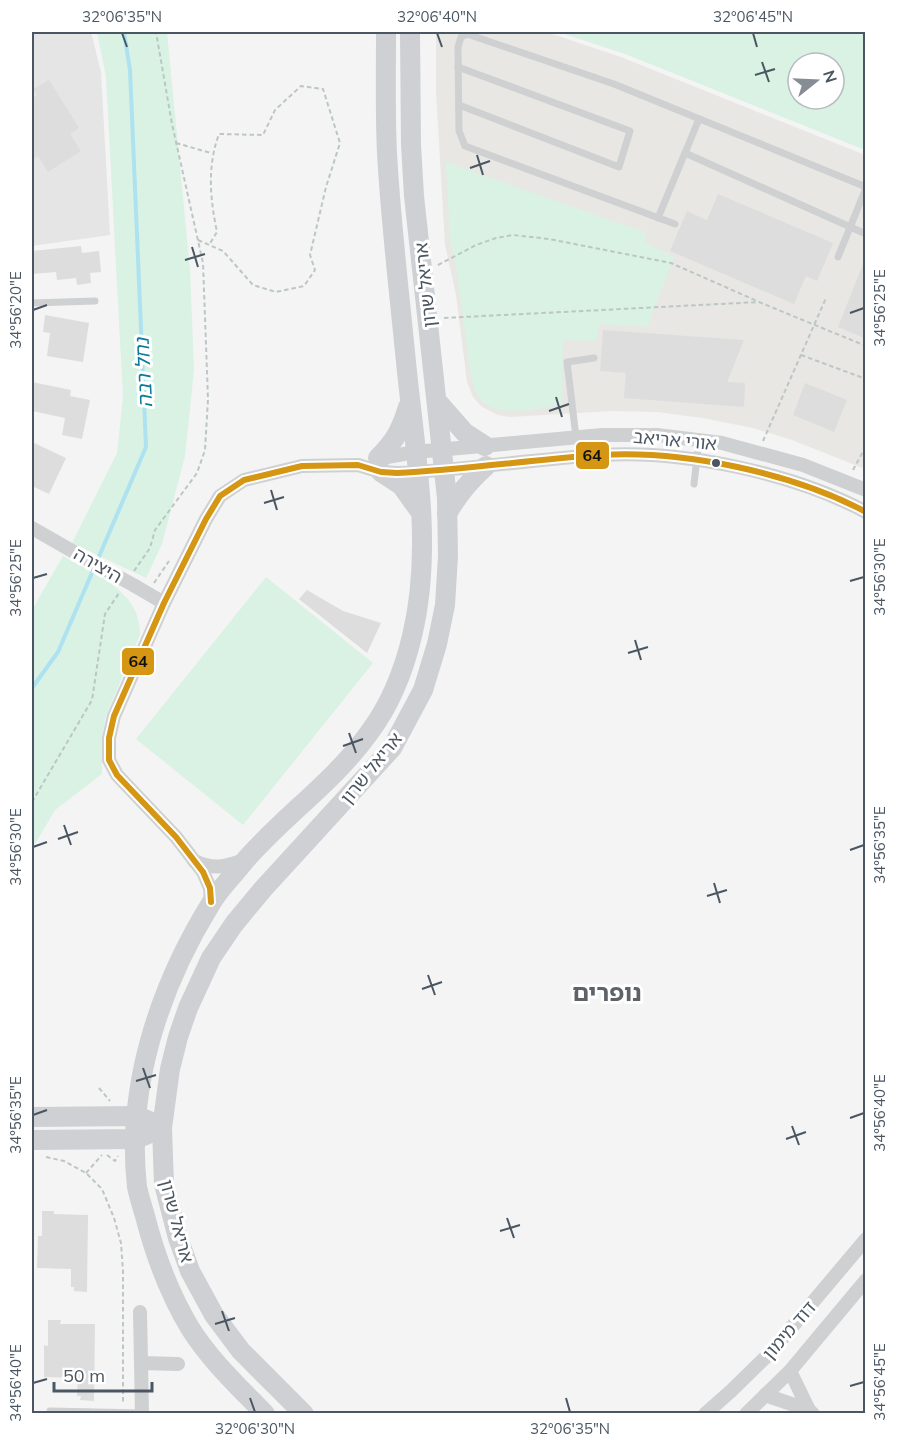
<svg xmlns="http://www.w3.org/2000/svg" width="897" height="1445" font-family="Mulish,'Noto Sans Hebrew',sans-serif">
	<rect width="100%" height="100%" fill="#f4f4f4"/>
	<polygon fill="#e8e7e3" points="436,32 546,32 621,57 865,155 865,469 792,440 753,428 702,418 657,412 612,411 510,417 498,415 482,407 473,397 467,382 456,295 445,245 436,91"/>
	<polygon fill="#e6e5e6" points="32,32 91,32 101,72 110,235 32,246"/>
	<g fill="#d9f2e3" fill-rule="evenodd">
		<polygon points="97,32 167,32 190,269 194,370 185,456 162,544 146,578 72,543 117,453 123,397 106,77"/>
		<path d="M 558,32 L 865,32 L 865,150 L 625,54 ZM 798,63 L 834,63 L 834,99 L 798,99 Z"/>
		<path d="M 446,162 L 647,233 L 643,241 L 674,257 L 647,327 L 600,324 L 596,341 L 563,340 L 562,405 C 541,408 500,418 483,402 C 476,396 474,386 471,377 L 457,271 L 450,240 Z"/>
		<path d="M 63,556 C 95,575 141,591 140,634 L 106,716 L 102,736 L 102,774 L 55,810 L 32,849 L 32,610 Z"/>
		<polygon points="266,577 373,663 243,825 136,739"/>
	</g>
	<g fill="none" stroke-linecap="round" stroke-linejoin="round">
		<polyline stroke="#aee2f0" stroke-width="4" points="32,688 58,652 146,447 130,70 124,32"/>
	</g>
	<g fill="#ddddde">
		<polygon points="49,80 79,128 70,134 81,151 48,172 38,156 32,160 32,99 37,95 33,89"/>
		<polygon points="718,194 833,243 817,281 806,276 794,304 670,251 687,211 707,220"/>
		<polygon points="81,246 82,253 99,251 101,272 90,273 91,283 77,285 76,278 57,280 56,272 32,274 32,251"/>
		<polygon points="865,259 866,260 866,339 838,327"/>
		<polygon points="45,315 89,323 83,362 47,356 50,333 43,332"/>
		<polygon points="603,330 744,340 727,382 745,383 744,407 624,398 626,373 600,371"/>
		<polygon points="32,382 71,390 70,396 90,400 82,439 62,435 65,418 32,411"/>
		<polygon points="805,383 847,400 834,432 793,415"/>
		<polygon points="32,442 66,458 49,494 32,486"/>
		<polygon points="307,590 343,611 381,623 367,653 299,599"/>
		<polygon points="42,1211 54,1211 54,1214 88,1215 87,1292 74,1291 74,1287 71,1287 71,1269 37,1268 38,1236 42,1236"/>
		<polygon points="48,1320 61,1320 60,1324 95,1324 94,1401 80,1400 81,1396 77,1396 78,1378 44,1377 44,1345 48,1346"/>
	</g>
	<g fill="none" stroke-linecap="round" stroke-linejoin="round">
		<g stroke="#bcc7c4" stroke-width="2" stroke-dasharray="4.5 3" stroke-linecap="butt">
			<polyline points="176,143 211,153"/>
			<path d="M 198,240 L 223,251 L 253,285 L 276,292 L 304,286 L 315,270 L 310,255 L 326,187 L 340,143 L 323,89 L 301,86 L 275,110 L 263,135 L 219,134 C 207,167 210,198 217,232 L 209,245"/>
			<polyline points="438,265 476,245 496,238 513,235 549,239 671,263 757,301"/>
			<polyline points="444,318 759,302 866,346"/>
			<polyline points="801,355 866,379"/>
			<polyline points="763,441 826,298"/>
			<polyline points="853,470 866,446"/>
			<polyline points="134,571 150,548 155,530 197,473 205,450 208,399 203,263 172,124 156,32"/>
			<polyline points="154,583 169,561"/>
			<polyline points="32,802 92,700 105,614 119,593"/>
			<polyline points="99,1088 110,1101"/>
			<polyline points="107,1155 115,1161 118,1156"/>
			<polyline points="46,1157 64,1161 86,1173 102,1189 114,1218 121,1243 123,1271 123,1402"/>
			<polyline points="86,1173 102,1155"/>
		</g>
		<g stroke="#ced0d2" stroke-width="7">
			<polyline points="458,67 630,131 619,167 459,105"/>
			<polyline points="685,153 866,234"/>
			<polyline points="658,218 699,119"/>
			<polyline points="675,224 465,146 459,131 458,47 461,37 468,34 473,36 614,84 866,187"/>
			<polyline points="838,257 866,188"/>
			<polyline points="32,303 95,301"/>
			<polyline points="576,437 567,362 594,358"/>
			<polyline points="694,484 699,440"/>
			<polyline points="50,1411 142,1413"/>
		</g>
		<g stroke="#ced0d2" stroke-width="14">
			<polyline points="376,459 415,452 602,435 657,435 722,443 803,465 866,490"/>
			<polyline points="32,528 74,552"/>
			<polyline points="135,586 164,603"/>
			<path d="M 194,861 C 214,870 224,867 244,860"/>
			<path d="M 211,902 L 210,888 L 203,872 L 176,837 L 117,775 L 109,760 L 109,738 L 114,716 L 164,603 L 206,519 L 220,496 L 244,480 L 302,466 L 358,465 L 381,472 L 397,473 C 466,470 533,459 601,455 C 684,450 793,473 866,512"/>
			<polyline points="140,1312 142,1414"/>
			<polyline points="141,1363 178,1364"/>
			<polyline points="790,1371 809,1410 813,1414"/>
			<polyline points="765,1395 809,1410"/>
			<polyline points="705,1414 731,1391 770,1353 866,1239"/>
			<polyline points="746,1414 790,1371 866,1280"/>
		</g>
		<g stroke="#ced0d4" stroke-width="20">
			<polyline points="437,401 465,433 485,446"/>
			<path d="M 378,458 C 395,441 401,430 408,407"/>
			<polyline points="381,472 401,485 419,510"/>
			<path d="M 447,514 C 458,494 469,481 486,466"/>
			<polyline points="32,1117 137,1116 149,1121"/>
			<polyline points="32,1140 136,1139 148,1134"/>
			<path d="M 265,1414 C 239,1387 210,1360 190,1328 C 169,1293 155,1255 145,1216 C 142,1206 139,1196 137,1187 C 126,1088 159,988 210,905 C 218,890 232,877 243,863 C 282,817 334,782 369,733 C 390,705 404,670 412,636 C 433,550 416,458 407,372 C 400,299 391,226 387,153 C 385,113 386,72 386,32"/>
			<polyline points="304,1414 241,1351 214,1315 190,1271 178,1238 164,1184 162,1128 170,1069 178,1037 188,1008 211,958 234,924 263,889 392,748 423,690 437,644 445,605 448,556 447,498 414,196 411,145 410,32"/>
		</g>
		<polyline stroke="#ced0d2" stroke-width="14" points="74,552 135,586"/>
		<g stroke="#fff" stroke-width="10">
			<path id="bus-1" d="M 211,902 L 210,888 L 203,872 L 176,837 L 117,775 L 109,760 L 109,738 L 114,716 L 164,603 L 206,519 L 220,496 L 244,480 L 302,466 L 358,465 L 381,472 L 397,473 C 466,470 533,459 601,455 C 684,450 793,473 866,512"/>
		</g>
		<use href="#bus-1" stroke="#d49613" stroke-width="6"/>
	</g>
	<path fill="none" stroke="#4a5661" stroke-width="2" d="M 122,33 L 127,47M 437,33 L 442,47M 753,33 L 757,47M 762,62 L 769,82M 755,75 L 775,69M 477,155 L 483,175M 470,168 L 490,161M 192,247 L 198,267M 185,260 L 205,254M 33,310 L 47,305M 850,313 L 864,308M 556,397 L 562,417M 549,411 L 569,404M 271,490 L 277,510M 264,503 L 284,497M 33,578 L 47,574M 850,581 L 864,577M 635,640 L 641,660M 628,653 L 648,647M 349,733 L 356,753M 343,746 L 363,739M 64,825 L 71,845M 58,839 L 78,832M 33,847 L 47,842M 850,850 L 864,845M 714,883 L 720,903M 707,896 L 727,890M 428,975 L 435,995M 422,989 L 442,982M 143,1068 L 150,1088M 136,1081 L 156,1075M 33,1115 L 47,1110M 850,1118 L 864,1113M 792,1126 L 799,1145M 786,1139 L 806,1132M 507,1218 L 514,1238M 500,1231 L 520,1225M 222,1311 L 229,1331M 215,1324 L 235,1318M 33,1383 L 47,1379M 850,1386 L 864,1382M 250,1398 L 255,1412M 566,1398 L 570,1412"/>
	<circle fill="#4a5661" stroke="#fff" stroke-width="2" cx="716" cy="463" r="5"/>
	<g text-anchor="middle" dominant-baseline="central" stroke-width="6" stroke-linejoin="round" paint-order="stroke">
		<g font-size="18" fill="#4a5661" stroke="#fff">
			<text transform="translate(425 285) rotate(-96)">אריאל שרון</text>
			<text transform="translate(675 440) rotate(5)">אורי אריאב</text>
			<text transform="translate(98 565) rotate(30)">היצירה</text>
			<text transform="translate(371 768) rotate(-51)">אריאל שרון</text>
			<text transform="translate(177 1221) rotate(75)">אריאל שרון</text>
			<text transform="translate(789 1330) rotate(-49)">דוד מימון</text>
		</g>
		<g font-size="20" font-style="italic" fill="#0c7c9b" stroke="#fff">
			<text transform="translate(143 373) rotate(-93)">נחל רבה</text>
		</g>
		<g font-size="24" font-weight="bold" fill="#5f6368" stroke="#fff">
			<text x="607" y="992">נופרים</text>
		</g>
	</g>
	<g stroke="#fff" stroke-width="2">
		<rect x="575" y="441" width="35" height="29" rx="6" fill="#d49613"/>
		<rect x="121" y="647" width="34" height="29" rx="6" fill="#d49613"/>
	</g>
	<g font-size="16" text-anchor="middle" font-weight="bold" fill="#111">
		<text x="592" y="461">64</text>
		<text x="138" y="667">64</text>
	</g>
	<rect width="897" height="1445" fill="none" stroke="#ffffff" stroke-width="66"/>
	<g transform="translate(816 81) rotate(72)"><circle r="28" fill="#ffffff" stroke="#b7bbc0" stroke-width="1.5"/>
	<path d="M0-4.5L10 22L0 15L-10 22Z" fill="#868d94"/>
	<text y="-9" font-size="16" font-weight="bold" text-anchor="middle" fill="#4a5661">N</text>
	</g>
	<path d="M54 1382v9h98v-9" fill="none" stroke="#4a5661" stroke-width="3"/>
	<text x="63" y="1382" font-size="18" fill="#4a5661" stroke="#ffffff" stroke-width="4.5" paint-order="stroke">50 m</text>
	<rect x="33" y="33" width="831" height="1379" fill="none" stroke="#4a5661" stroke-width="2"/>
	<g font-size="15" text-anchor="middle" fill="#4a5661">
		<text x="122" y="22">32°06'35"N</text>
		<text x="437" y="22">32°06'40"N</text>
		<text x="753" y="22">32°06'45"N</text>
		<text transform="translate(880 308) rotate(-90)" y="5">34°56'25"E</text>
		<text transform="translate(16 310) rotate(-90)" y="5">34°56'20"E</text>
		<text transform="translate(880 577) rotate(-90)" y="5">34°56'30"E</text>
		<text transform="translate(16 578) rotate(-90)" y="5">34°56'25"E</text>
		<text transform="translate(880 845) rotate(-90)" y="5">34°56'35"E</text>
		<text transform="translate(16 847) rotate(-90)" y="5">34°56'30"E</text>
		<text transform="translate(880 1113) rotate(-90)" y="5">34°56'40"E</text>
		<text transform="translate(16 1115) rotate(-90)" y="5">34°56'35"E</text>
		<text transform="translate(880 1382) rotate(-90)" y="5">34°56'45"E</text>
		<text transform="translate(16 1383) rotate(-90)" y="5">34°56'40"E</text>
		<text x="255" y="1434">32°06'30"N</text>
		<text x="570" y="1434">32°06'35"N</text>
	</g>
</svg>
